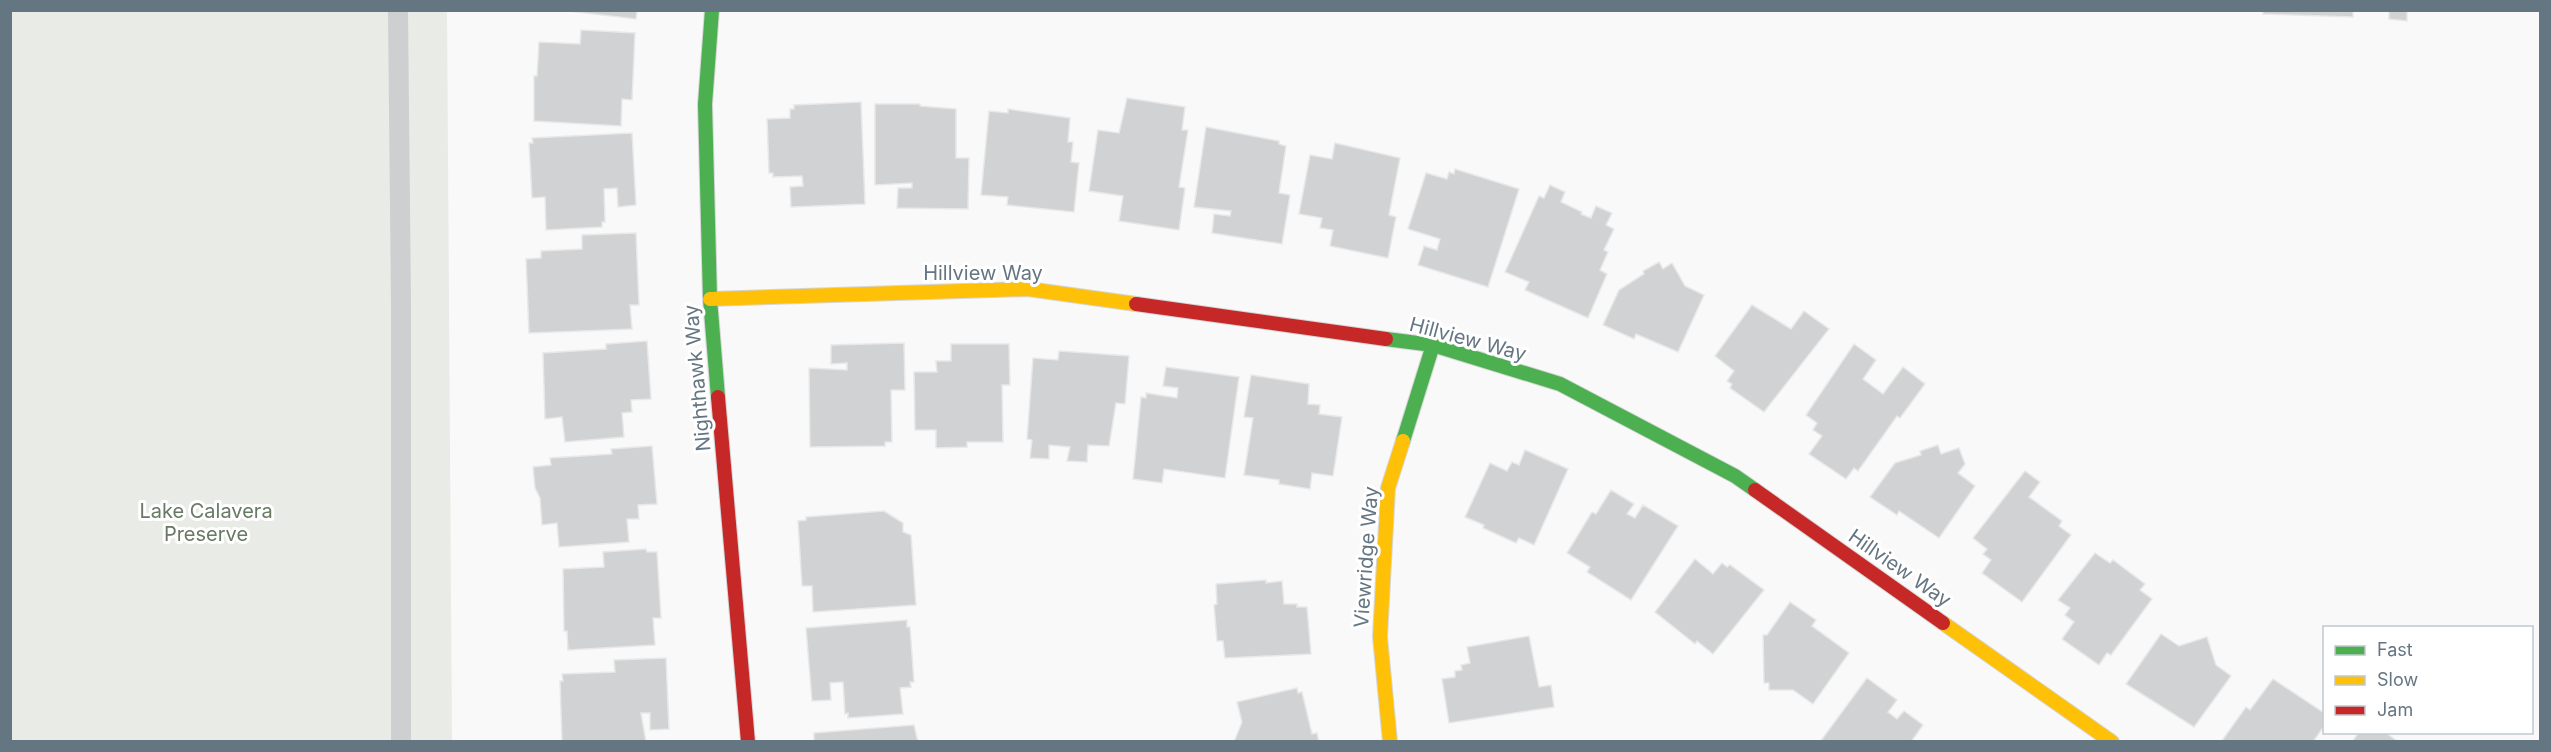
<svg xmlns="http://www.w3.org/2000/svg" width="2551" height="752" font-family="Inter,sans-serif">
	<rect width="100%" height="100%" fill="#f9f9f9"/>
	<polygon fill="#e8ebe6" points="10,11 447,11 452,741 11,741"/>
	<g fill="#d0d2d3" stroke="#e8e8e8" stroke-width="1.5">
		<polygon points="559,10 637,10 636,19"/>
		<polygon points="2263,10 2353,10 2353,17 2263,14"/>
		<polygon points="2389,10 2407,10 2407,21 2389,19"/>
		<polygon points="581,30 635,33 632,100 622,99 621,126 534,121 534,76 537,76 539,42 580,44"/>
		<polygon points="1127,98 1185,107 1182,130 1188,130 1179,187 1185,188 1179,230 1119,221 1123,196 1089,191 1098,130 1119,133"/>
		<polygon points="861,102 865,204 791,207 790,187 803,186 802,176 773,177 773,173 769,173 767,119 790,118 790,109 794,109 794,105"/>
		<polygon points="875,104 920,104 920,106 956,109 956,158 969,158 968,209 897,208 898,188 912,188 912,183 875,185"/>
		<polygon points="1008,109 1070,118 1068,142 1073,142 1071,162 1079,163 1074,212 1007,205 1008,197 981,195 989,111 1008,113"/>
		<polygon points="1206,127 1279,141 1279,144 1286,146 1279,193 1290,195 1282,244 1212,233 1214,214 1230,216 1231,211 1194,207"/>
		<polygon points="632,133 636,205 618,207 617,188 604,189 605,222 602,222 602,227 546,230 545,197 532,198 529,143 533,143 532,138"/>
		<polygon points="1335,143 1400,158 1389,215 1396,217 1388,258 1330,246 1333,230 1320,228 1322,218 1299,214 1310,155 1332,159"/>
		<polygon points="1455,169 1519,189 1488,287 1418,265 1424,246 1437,250 1440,239 1408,229 1426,173 1447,179 1449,172 1454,174"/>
		<polygon points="1550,185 1565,192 1561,202 1582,212 1581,214 1591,218 1596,206 1612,213 1606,225 1614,229 1604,250 1608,252 1600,270 1607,274 1588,318 1525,290 1529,282 1505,272 1539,196 1544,198"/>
		<polygon points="636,233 639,305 630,305 632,329 529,333 526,259 541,258 541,251 582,249 582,235"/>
		<polygon points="1659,262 1663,269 1672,263 1685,286 1704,295 1678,352 1636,334 1634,339 1603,325 1619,290 1644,274 1643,271"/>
		<polygon points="1752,305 1791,329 1804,311 1829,329 1764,412 1730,388 1732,384 1727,381 1734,371 1715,356"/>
		<polygon points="647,341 651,399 631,400 632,412 622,413 624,437 565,442 562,417 545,419 543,353 606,349 606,344"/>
		<polygon points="904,343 905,390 891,390 892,442 885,442 885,446 810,447 809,368 847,370 847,363 831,364 831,345"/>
		<polygon points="951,344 1009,344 1010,385 1002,385 1003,442 967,442 967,447 936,448 936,430 915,430 914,372 937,372 936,361 951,361"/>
		<polygon points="1854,344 1876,360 1863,379 1883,394 1903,367 1925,384 1900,418 1897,416 1858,471 1854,468 1846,479 1809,454 1822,436 1813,430 1817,423 1806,415"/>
		<polygon points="1059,351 1129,356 1125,404 1116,403 1109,446 1088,445 1087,462 1067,461 1070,447 1049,445 1049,459 1030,458 1032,440 1027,439 1033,358 1058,360"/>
		<polygon points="1166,367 1239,377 1225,478 1164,469 1162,483 1133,479 1141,397 1146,398 1146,393 1177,398 1178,388 1163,386"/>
		<polygon points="1251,375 1309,384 1308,404 1320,405 1319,414 1342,417 1333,476 1312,473 1310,489 1279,484 1279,480 1244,475 1253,418 1244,417"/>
		<polygon points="1938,445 1941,454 1959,448 1965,464 1958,473 1975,486 1939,538 1899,511 1897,515 1870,497 1895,463 1921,455 1920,451"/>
		<polygon points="652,446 657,504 638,505 639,519 627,519 629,542 559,547 557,523 542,525 540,498 535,488 533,467 551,465 550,458 612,454 611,449"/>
		<polygon points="1525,450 1568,469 1534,545 1519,538 1516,543 1483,528 1484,525 1465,517 1490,463 1507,471 1512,462 1519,465"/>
		<polygon points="2025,471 2040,482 2029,497 2062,521 2059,526 2071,535 2022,602 1982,573 1991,560 1983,554 1987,549 1973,538"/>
		<polygon points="1611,490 1634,504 1627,514 1635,518 1643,505 1678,526 1631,600 1587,572 1590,567 1567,553 1592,512 1596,514"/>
		<polygon points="884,511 903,523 903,532 911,535 916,605 813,612 812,586 802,586 798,521 806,520 806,517"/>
		<polygon points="646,549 647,552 657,552 661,618 653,618 655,645 568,650 567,631 564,631 563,569 604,567 603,552"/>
		<polygon points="2095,553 2110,563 2113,560 2145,584 2140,590 2152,599 2111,655 2107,653 2099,665 2062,639 2074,622 2065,615 2070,608 2058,600"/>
		<polygon points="1695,559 1713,574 1722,563 1727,567 1730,565 1764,590 1713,654 1697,641 1695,644 1655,612"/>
		<polygon points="1266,580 1266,583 1282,581 1284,604 1297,604 1297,607 1307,607 1311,654 1225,658 1223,641 1217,641 1214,605 1217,604 1216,584"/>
		<polygon points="1790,602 1816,620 1812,626 1849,653 1813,704 1793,690 1769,690 1769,683 1764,683 1763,635 1767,635"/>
		<polygon points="907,620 907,627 910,627 914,682 910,682 911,687 900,688 903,714 848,718 848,713 845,714 843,682 830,683 831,700 812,701 806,628"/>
		<polygon points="2161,634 2179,646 2207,637 2216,665 2231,676 2194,727 2126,684"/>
		<polygon points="1529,636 1539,687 1551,685 1554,707 1449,723 1442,679 1455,677 1455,671 1462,670 1461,665 1470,663 1467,647"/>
		<polygon points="666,658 669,729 650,730 650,713 641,713 646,742 562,742 560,681 563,681 562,674 615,672 614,660"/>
		<polygon points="1867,678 1897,700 1888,712 1897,719 1904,711 1923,725 1911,742 1820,742"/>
		<polygon points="2273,679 2324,713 2324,726 2313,742 2221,742 2246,707 2250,710"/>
		<polygon points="1297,688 1298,693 1302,692 1312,734 1317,733 1319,742 1234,742 1242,722 1237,702"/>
		<polygon points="914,725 918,742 814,742 814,733"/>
		<polygon points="2359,732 2385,732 2398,742 2352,742"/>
	</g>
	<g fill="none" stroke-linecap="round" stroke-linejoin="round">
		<g stroke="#d5d6d7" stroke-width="16">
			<g id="fast">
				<polyline points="712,10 705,104 710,299 718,397"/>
				<polyline points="1386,339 1433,345 1560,384 1735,476 1755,490"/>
				<polyline points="1403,441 1433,345"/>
			</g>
		</g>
		<g stroke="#d5d6d7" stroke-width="16">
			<g id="slow">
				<polyline points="710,299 1028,289 1136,304"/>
				<polyline points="1943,623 2112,742"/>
				<polyline points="1390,742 1380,637 1388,488 1403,441"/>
			</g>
		</g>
		<g stroke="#d5d6d7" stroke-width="16">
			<g id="jam">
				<polyline points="1136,304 1386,339"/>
				<polyline points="718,397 748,742"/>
				<polyline points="1755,490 1943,623"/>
			</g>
		</g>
		<polyline stroke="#cecfd0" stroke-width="20" points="398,10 401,304 401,742"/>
		<use href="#fast" stroke="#4caf50" stroke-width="14"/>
		<use href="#slow" stroke="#ffc107" stroke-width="14"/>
		<use href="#jam" stroke="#c62828" stroke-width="14"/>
	</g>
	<g text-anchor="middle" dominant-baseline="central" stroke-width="6" stroke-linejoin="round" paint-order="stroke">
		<g font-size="20" fill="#657683" stroke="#fff">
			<text x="983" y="273">Hillview Way</text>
			<text transform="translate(1468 339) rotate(15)">Hillview Way</text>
			<text transform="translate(697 378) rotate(-95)">Nighthawk Way</text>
			<text transform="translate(1366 557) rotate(-86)">Viewridge Way</text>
			<text transform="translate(1900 568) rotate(35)">Hillview Way</text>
		</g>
		<g font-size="20" fill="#687a64" stroke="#fff">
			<text x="206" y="511">Lake Calavera<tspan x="206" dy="23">Preserve</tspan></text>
		</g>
	</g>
	<rect width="2551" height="752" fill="none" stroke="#657683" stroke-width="24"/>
	<rect x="2323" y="626" width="210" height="108" fill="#ffffff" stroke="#c1c8cd" stroke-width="1.5"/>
	<rect x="2335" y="646" width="30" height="9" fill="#4caf50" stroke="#c1c8cd" stroke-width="1.5"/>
	<text x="2377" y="656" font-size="18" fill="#657683">Fast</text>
	<rect x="2335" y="676" width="30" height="9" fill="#ffc107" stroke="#c1c8cd" stroke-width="1.5"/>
	<text x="2377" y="686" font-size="18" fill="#657683">Slow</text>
	<rect x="2335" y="706" width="30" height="9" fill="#c62828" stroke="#c1c8cd" stroke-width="1.5"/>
	<text x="2377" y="716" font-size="18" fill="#657683">Jam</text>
</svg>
